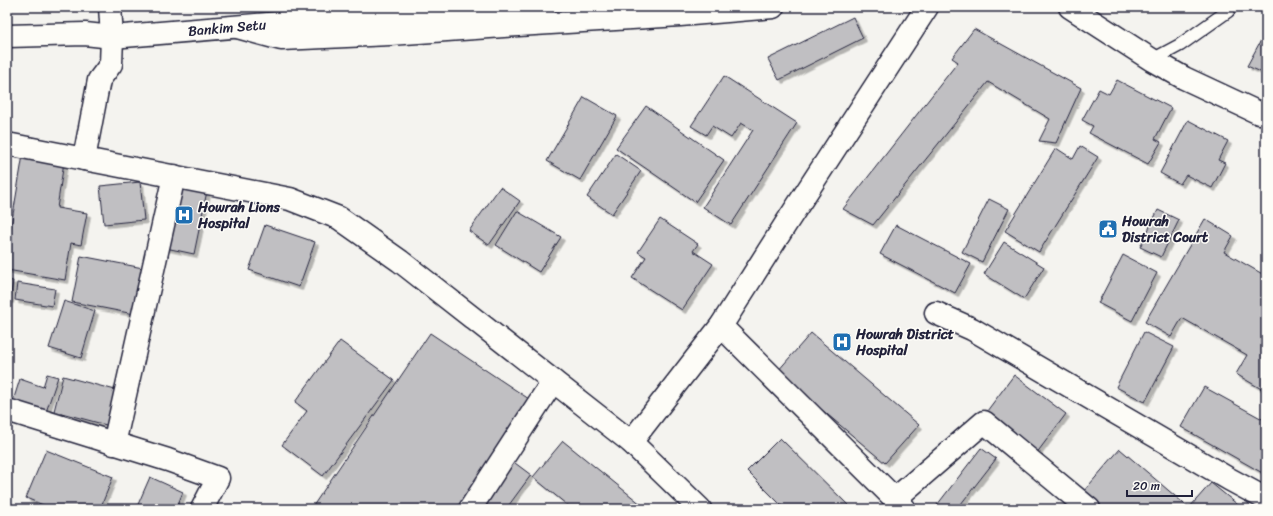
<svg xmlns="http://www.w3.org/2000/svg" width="1273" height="516" font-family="Sriracha,sans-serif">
	<defs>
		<filter id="shadow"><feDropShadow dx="3.5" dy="3.5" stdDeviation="0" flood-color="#0004"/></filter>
	</defs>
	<rect width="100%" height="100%" fill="#f4f3ef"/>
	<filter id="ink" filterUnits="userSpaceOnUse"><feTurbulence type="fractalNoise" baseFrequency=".025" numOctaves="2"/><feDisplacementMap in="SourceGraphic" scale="8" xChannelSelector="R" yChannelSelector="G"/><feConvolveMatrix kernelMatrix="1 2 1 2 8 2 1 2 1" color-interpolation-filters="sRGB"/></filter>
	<g filter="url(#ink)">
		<g fill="#c0bfc2" stroke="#22223b" filter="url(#shadow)">
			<polygon points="853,17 863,38 779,80 768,59"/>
			<polygon points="974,29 1081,88 1056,143 1039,141 1050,119 988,82 873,225 843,209 958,62 952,58"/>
			<polygon points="1266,31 1266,74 1247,66"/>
			<polygon points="724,76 797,123 731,225 703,207 753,130 741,123 731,138 712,126 706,135 691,126"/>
			<polygon points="1117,80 1171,108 1155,139 1161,142 1148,164 1089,133 1093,126 1082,120 1099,89 1109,94"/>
			<polygon points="584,97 617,116 580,180 547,161"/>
			<polygon points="646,106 724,160 695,202 616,148"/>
			<polygon points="1188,120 1228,141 1218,160 1225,163 1212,188 1186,175 1180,184 1160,173"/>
			<polygon points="1080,146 1098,157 1039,252 1005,231 1056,148 1073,159"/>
			<polygon points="616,154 641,171 612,214 587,197"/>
			<polygon points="23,155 64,162 57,208 87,213 81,245 71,243 65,280 7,270 7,250"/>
			<polygon points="140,182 144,220 104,224 100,186"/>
			<polygon points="174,184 207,191 194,254 161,247"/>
			<polygon points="500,187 520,201 489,245 469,231"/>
			<polygon points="989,199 1009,209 982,262 962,252"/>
			<polygon points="1158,210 1179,220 1161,257 1140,247"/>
			<polygon points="517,211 561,237 539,272 496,245"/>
			<polygon points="660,219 698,244 693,251 713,264 682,310 632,278 646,257 638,252"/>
			<polygon points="1205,219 1233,236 1224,252 1266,276 1266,385 1263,390 1236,374 1247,355 1182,318 1171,337 1145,322"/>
			<polygon points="265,225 315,242 299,287 249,270"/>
			<polygon points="896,225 971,264 955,293 880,254"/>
			<polygon points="1004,242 1044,267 1024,299 984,274"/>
			<polygon points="1123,255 1157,273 1132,321 1098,303"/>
			<polygon points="81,256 143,268 134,314 72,302"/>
			<polygon points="7,280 13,281 10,300 7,299"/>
			<polygon points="17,283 55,289 52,306 15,300"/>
			<polygon points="64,301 95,311 81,358 49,348"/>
			<polygon points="1144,332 1174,347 1145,402 1116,387"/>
			<polygon points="430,333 535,403 463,509 311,509"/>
			<polygon points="811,333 919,425 885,463 777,372"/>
			<polygon points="340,341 394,380 323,476 282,445 307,411 295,402"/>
			<polygon points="47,374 58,377 46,412 13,401 20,379 43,387"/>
			<polygon points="1014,375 1066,414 1036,454 984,415"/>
			<polygon points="63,376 119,391 110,426 54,411"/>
			<polygon points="1204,387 1266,421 1266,475 1181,427"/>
			<polygon points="780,438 852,509 785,509 747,471"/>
			<polygon points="563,441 642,505 639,509 572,509 533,477"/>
			<polygon points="981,448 996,459 957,509 934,509"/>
			<polygon points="1120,449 1189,508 1211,483 1243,509 1103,509 1083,492"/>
			<polygon points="46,450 113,477 100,509 53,509 26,498"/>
			<polygon points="511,460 531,475 506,509 485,509 478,504"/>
			<polygon points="150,477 183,492 176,509 136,509"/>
		</g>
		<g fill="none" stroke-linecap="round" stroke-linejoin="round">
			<g stroke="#22223b" stroke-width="15">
				<polyline id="service" points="1152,60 1180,45 1228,11 1231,7"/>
			</g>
			<g stroke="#22223b" stroke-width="25">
				<g id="minor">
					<polyline points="84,159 99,80 111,64 112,37 110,7"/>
					<polyline points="936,313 972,329 1229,479 1266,499"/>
					<polyline points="721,326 905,509"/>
					<polyline points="7,410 168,460 218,478 202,509"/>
					<polyline points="114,444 174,176"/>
					<polyline points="895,499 984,422 1089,509"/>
					<polyline points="470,509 553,381"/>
				</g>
			</g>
			<g stroke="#22223b" stroke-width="25">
				<g id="tertiary">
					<polyline points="237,27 281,39 390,34 518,25 680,15 773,7"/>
					<polyline points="631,442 721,326 787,222 927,7"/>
				</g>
			</g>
			<g stroke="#22223b" stroke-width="25">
				<polyline id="secondary" points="7,144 290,199 339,218 400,261 631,442 700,509"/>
			</g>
			<g stroke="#22223b" stroke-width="25">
				<g id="primary">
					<polyline points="1070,7 1152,60 1184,78 1259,113 1266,113"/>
					<polyline points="7,36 85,34 112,37 316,20 471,12 543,7"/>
				</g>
			</g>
			<use href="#service" stroke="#fdfcf7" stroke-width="12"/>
			<use href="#minor" stroke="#fdfcf7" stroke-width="22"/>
			<use href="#tertiary" stroke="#fdfcf7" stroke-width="22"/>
			<use href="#secondary" stroke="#fdfcf7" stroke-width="22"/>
			<use href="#primary" stroke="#fdfcf7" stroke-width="22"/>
		</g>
	</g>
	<defs>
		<g id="hospital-square" transform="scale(1)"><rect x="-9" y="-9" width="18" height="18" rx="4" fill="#1f6fb2" stroke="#fdfcf7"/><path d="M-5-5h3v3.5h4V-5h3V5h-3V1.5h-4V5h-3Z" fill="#fff"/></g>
		<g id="civic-square" transform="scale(1)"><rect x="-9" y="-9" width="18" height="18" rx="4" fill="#1f6fb2" stroke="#fdfcf7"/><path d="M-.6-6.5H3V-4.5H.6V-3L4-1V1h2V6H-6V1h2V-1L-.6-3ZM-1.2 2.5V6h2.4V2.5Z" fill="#fff"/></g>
	</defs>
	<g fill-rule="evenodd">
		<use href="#hospital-square" x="184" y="215"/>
		<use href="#civic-square" x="1108" y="229"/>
		<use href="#hospital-square" x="842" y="342"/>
	</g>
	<g text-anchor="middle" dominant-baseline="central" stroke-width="3" stroke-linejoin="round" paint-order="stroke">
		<g font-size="14" fill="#22223b" stroke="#fdfcf7">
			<text transform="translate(227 28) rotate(-5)">Bankim Setu</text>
		</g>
		<g font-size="14" font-weight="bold" fill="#22223b" stroke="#fdfcf7" text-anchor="start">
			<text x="198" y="207">Howrah Lions<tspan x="198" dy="16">Hospital</tspan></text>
			<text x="1122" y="221">Howrah<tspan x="1122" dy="16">District Court</tspan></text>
			<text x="856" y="334">Howrah District<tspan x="856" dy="16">Hospital</tspan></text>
		</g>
	</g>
	<rect width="1273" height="516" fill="none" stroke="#fdfcf7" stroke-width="24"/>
	<rect x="12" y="12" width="1249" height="492" fill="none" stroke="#22223b" stroke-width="1.5" filter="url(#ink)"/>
	<path d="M1127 490v6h65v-6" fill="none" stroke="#22223b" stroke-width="2"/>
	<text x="1133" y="490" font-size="12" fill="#22223b" stroke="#fdfcf7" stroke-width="3" paint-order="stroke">20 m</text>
</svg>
